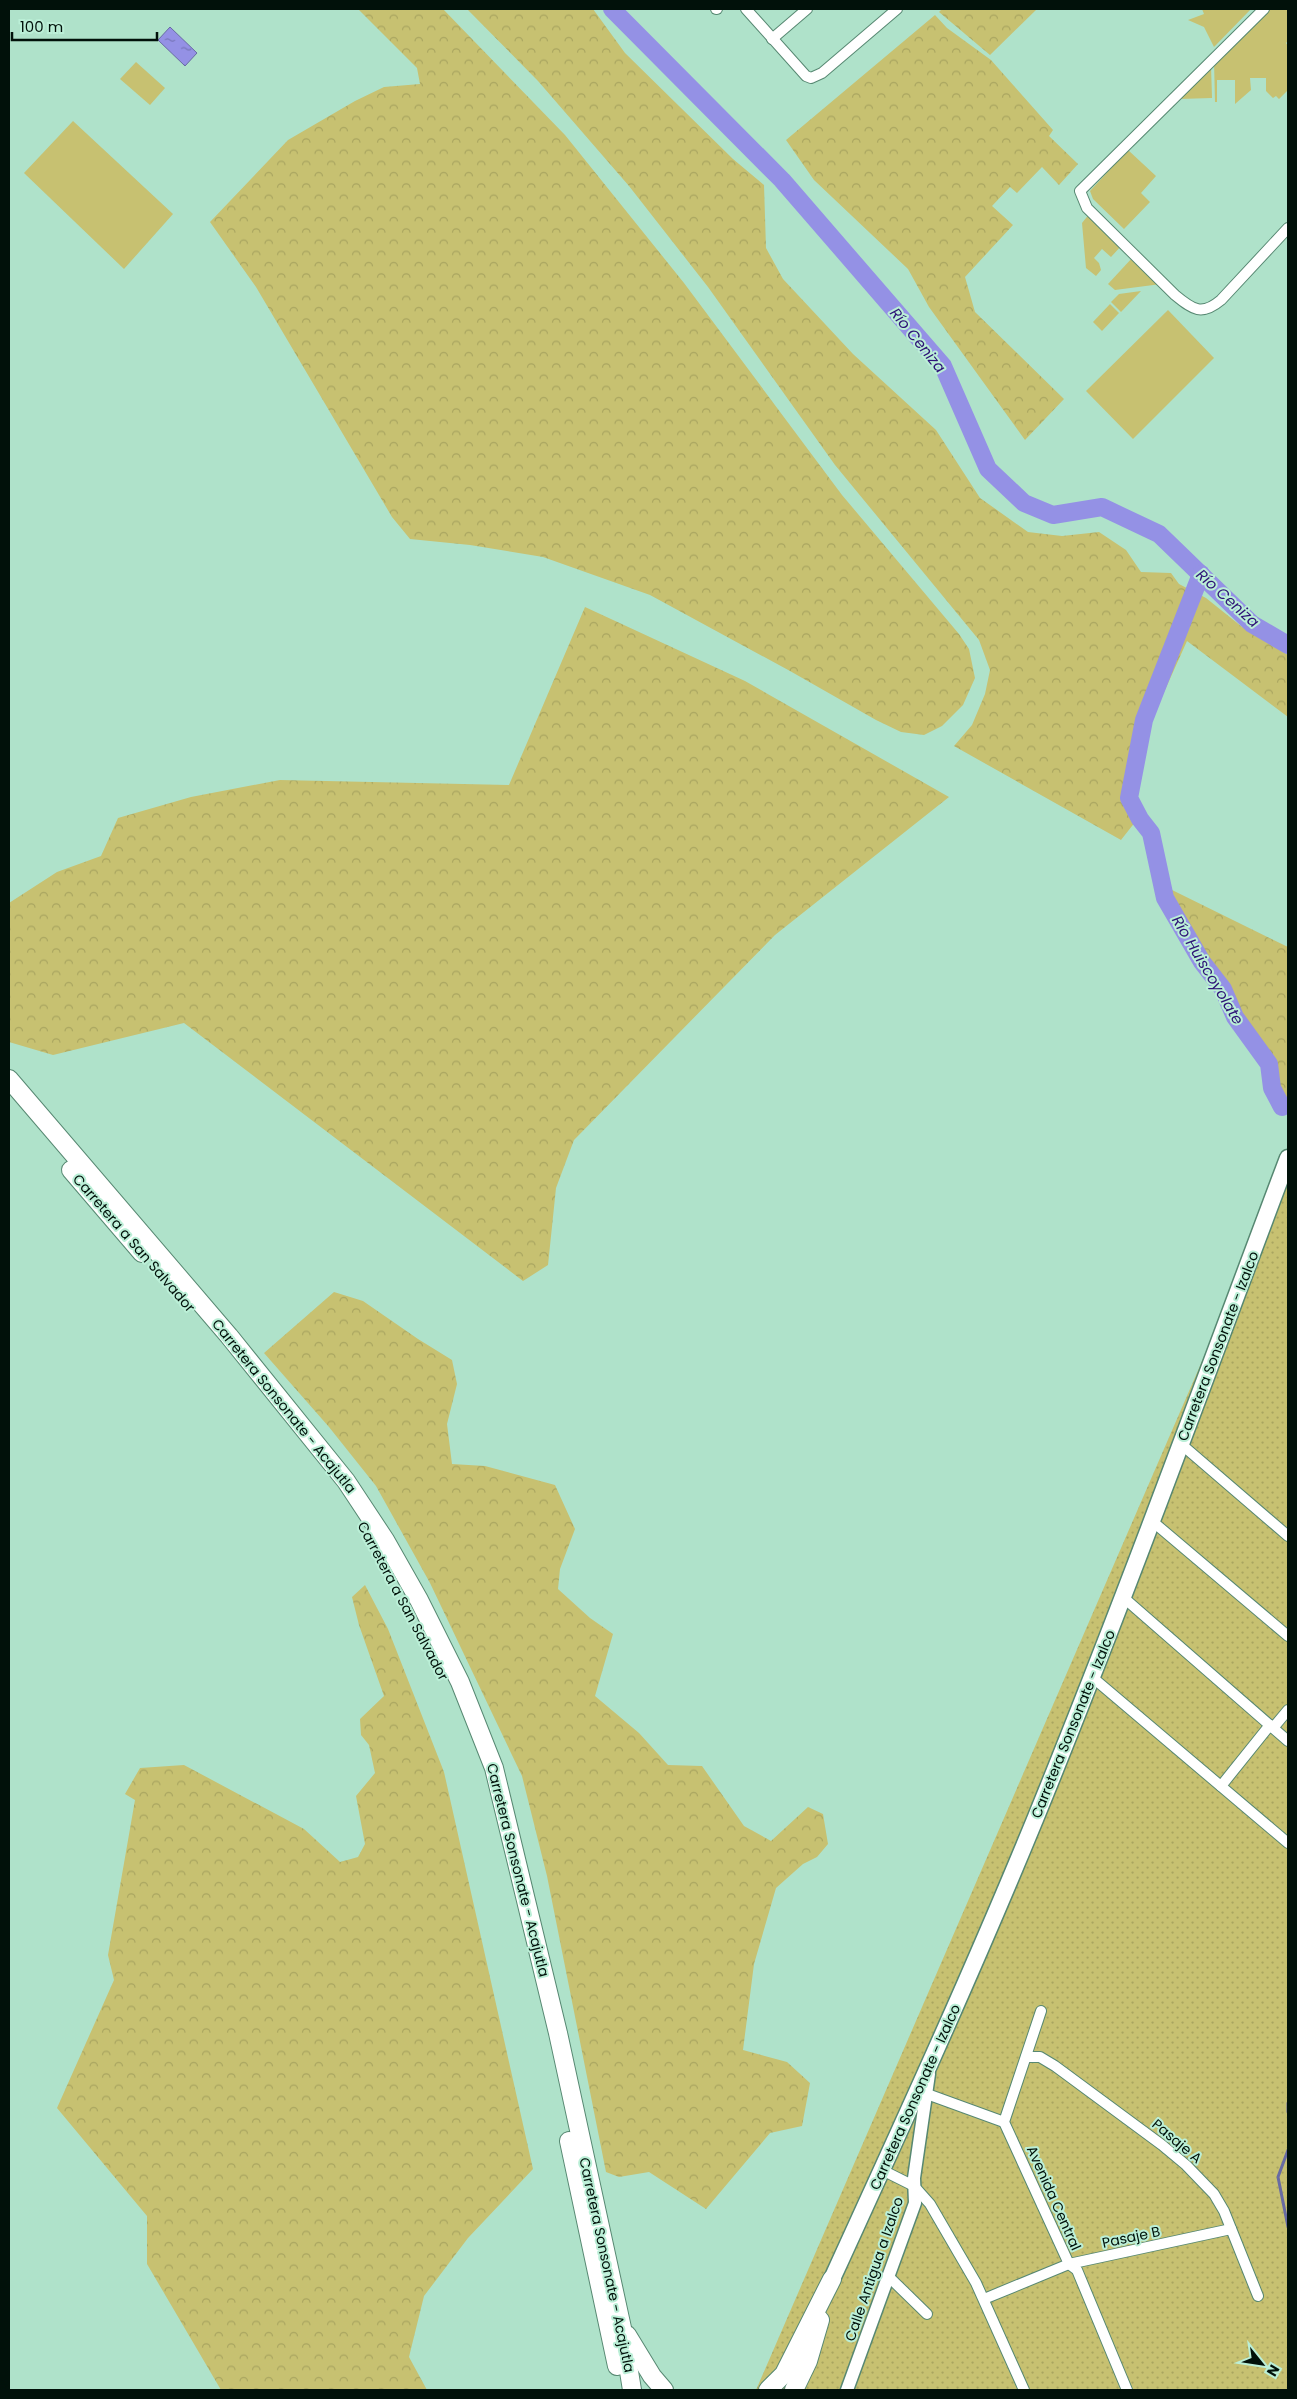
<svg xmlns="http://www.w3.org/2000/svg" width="1297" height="2399" font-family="Poppins,sans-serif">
	<defs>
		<pattern id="forest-crowns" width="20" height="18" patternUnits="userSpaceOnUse" patternTransform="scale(1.25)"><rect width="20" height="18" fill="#c7c171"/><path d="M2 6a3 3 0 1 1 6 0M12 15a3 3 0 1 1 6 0" fill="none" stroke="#a9a560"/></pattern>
		<pattern id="park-dots" width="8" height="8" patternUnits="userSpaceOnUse" patternTransform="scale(1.25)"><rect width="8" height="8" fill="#c7c171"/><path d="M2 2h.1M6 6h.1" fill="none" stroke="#a9a560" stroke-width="1.8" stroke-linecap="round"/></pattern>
		<pattern id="water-ripples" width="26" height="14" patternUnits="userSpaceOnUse" patternTransform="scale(1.25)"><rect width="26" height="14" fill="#9491e5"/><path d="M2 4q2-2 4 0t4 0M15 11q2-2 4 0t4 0" fill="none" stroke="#7675b8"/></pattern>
	</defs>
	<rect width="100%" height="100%" fill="#afe2ca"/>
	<g fill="#c7c171">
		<polygon points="1202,9 1251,9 1214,47 1204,27 1188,20 1204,14"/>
		<polygon points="1267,9 1288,9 1288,41 1286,43 1288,46 1288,90 1279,99 1276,96 1273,98 1266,91 1266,78 1250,78 1251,90 1235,104 1235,80 1217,80 1217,102 1215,102 1214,61"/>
		<polygon points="136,62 165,88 150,105 120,79"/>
		<polygon points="1211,66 1212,98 1179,99"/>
		<polygon points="73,121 173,214 124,269 24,173"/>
		<polygon points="1128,150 1156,176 1141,193 1150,202 1124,229 1093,199 1090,191"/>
		<polygon points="1090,213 1122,245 1111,257 1102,249 1094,258 1099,263 1101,270 1096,276 1086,268 1082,223"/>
		<polygon points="1133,257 1161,284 1115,290 1108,284"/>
		<polygon points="1141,291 1121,312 1111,302 1119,294"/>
		<polygon points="1110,304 1119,313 1102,331 1093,322"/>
		<polygon points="1168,310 1214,358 1133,439 1086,391"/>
	</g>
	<g fill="url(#forest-crowns)">
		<polygon points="358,9 443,9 565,135 684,283 842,495 959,634 969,649 975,678 963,705 942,726 924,735 901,732 876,720 790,671 650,595 543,557 470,545 410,539 392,517 256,287 210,222 288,140 355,101 384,87 420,84 417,68"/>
		<polygon points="467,9 593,9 625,53 733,159 764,185 766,248 783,279 853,354 936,430 980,498 1028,532 1062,536 1099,532 1126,550 1141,572 1171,573 1179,584 1206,598 1241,626 1288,655 1288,717 1187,641 1151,721 1134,797 1143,812 1121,840 954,746 972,725 985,694 990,670 979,640 835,465 708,287 629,186 538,81"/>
		<polygon points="942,9 1037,9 990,55 939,12"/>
		<polygon points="935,15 947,28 991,60 1053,130 1049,136 1078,164 1059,185 1042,167 1017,193 1010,187 992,206 1013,225 965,277 975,312 1064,399 1025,440 929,307 908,269 814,180 786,140"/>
		<polygon points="585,607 745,681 949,797 775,935 574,1140 556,1188 548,1265 523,1281 184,1023 53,1055 9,1042 9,903 57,872 101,856 118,818 191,797 280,780 509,785"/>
		<polygon points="1168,888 1288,947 1288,1104 1275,1086 1272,1061 1237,1016 1225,988 1204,962"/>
		<polygon points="334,1292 363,1301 418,1339 452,1360 457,1384 447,1424 452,1464 485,1466 555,1485 575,1529 560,1569 558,1589 590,1618 613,1634 595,1696 639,1733 668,1765 702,1766 744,1826 771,1841 808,1807 823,1814 828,1844 817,1857 803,1864 776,1888 754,1964 743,2050 787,2062 810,2083 802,2126 770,2133 706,2209 649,2172 619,2177 606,2172 547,1876 522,1776 430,1583 376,1486 329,1427 264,1353"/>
		<polygon points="365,1585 388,1629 444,1772 533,2169 468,2238 424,2296 409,2357 427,2390 221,2390 147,2264 147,2216 57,2108 114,1980 108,1955 135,1800 125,1794 140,1768 184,1765 304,1829 340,1862 358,1857 365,1844 356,1796 375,1773 369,1745 361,1735 360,1719 384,1696 359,1625 352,1597"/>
	</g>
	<polygon fill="url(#park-dots)" points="1288,1147 1288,2390 756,2390 1255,1239"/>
	<polygon fill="url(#water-ripples)" stroke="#686ba3" points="170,27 197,53 185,66 158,40"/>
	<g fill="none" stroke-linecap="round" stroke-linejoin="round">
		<g stroke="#686ba3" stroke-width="3">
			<polyline points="1288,2103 1288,2112"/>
			<polyline points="1288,2150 1278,2177 1288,2227"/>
		</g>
		<g stroke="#9491e5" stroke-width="18">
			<polyline points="612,9 782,180 943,366 988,469 1024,503 1053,515 1102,507 1159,534 1252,624 1288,645"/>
			<polyline points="1201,574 1144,720 1129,798 1140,819 1151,833 1165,898 1202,962 1223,989 1235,1017 1269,1064 1272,1088 1282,1107"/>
		</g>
		<g stroke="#578872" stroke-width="12">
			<g id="minor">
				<polyline points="716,9 717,9"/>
				<polyline points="746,9 806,76 811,78 822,73 897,9"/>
				<path d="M 1264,9 L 1080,191 L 1087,208 L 1175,295 C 1193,310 1202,316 1221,300 L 1288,228"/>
				<polyline points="772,39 807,9"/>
				<polyline points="1181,1444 1288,1536"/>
				<polyline points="1152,1521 1288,1636"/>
				<polyline points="1124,1598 1288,1741"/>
				<polyline points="1092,1677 1288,1843"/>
				<polyline points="1273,1728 1288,1710"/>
				<polyline points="1221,1786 1270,1725"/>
				<polyline points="1041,2011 1004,2122 1069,2264 1077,2270 1127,2390"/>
				<polyline points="1026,2057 1040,2057 1055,2066 1162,2145 1186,2165 1214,2194 1224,2211 1258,2296"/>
				<polyline points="927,2094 1004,2122"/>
				<polyline points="882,2170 914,2186 930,2204 976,2283 1024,2390"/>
				<polyline points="888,2276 927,2314"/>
				<polyline points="984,2299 1069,2264 1231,2229"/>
			</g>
		</g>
		<g stroke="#578872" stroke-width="15">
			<polyline id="tertiary" points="847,2390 915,2203 914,2178 929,2074"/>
		</g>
		<g stroke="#578872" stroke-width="19">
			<path id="primary" d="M 832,2279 C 902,2126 972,1973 1036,1817 C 1125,1599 1205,1378 1288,1158"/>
		</g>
		<g stroke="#578872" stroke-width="20">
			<g id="trunk">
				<polyline points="9,1079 229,1336 346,1481 385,1540 419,1600 460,1682 494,1768 558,2033 622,2328 632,2390"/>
				<polyline points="71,1170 142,1253"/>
				<polyline points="569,2141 617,2366"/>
				<polyline points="627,2335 652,2376 664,2390"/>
				<polyline points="768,2390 784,2374 832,2279"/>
				<polyline points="794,2390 808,2361 820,2320"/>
			</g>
		</g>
		<use href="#minor" stroke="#fff" stroke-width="10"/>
		<use href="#tertiary" stroke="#fff" stroke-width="12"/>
		<use href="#primary" stroke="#fff" stroke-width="16"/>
		<use href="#trunk" stroke="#fff" stroke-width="18"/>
	</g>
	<g text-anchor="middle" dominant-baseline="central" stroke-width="4" stroke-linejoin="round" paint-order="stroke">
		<g font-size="14" fill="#01110a" stroke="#bbefd7">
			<text transform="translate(134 1243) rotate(49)">Carretera a San Salvador</text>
			<text transform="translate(1218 1346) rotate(-69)">Carretera Sonsonate - Izalco</text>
			<text transform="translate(284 1406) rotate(51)">Carretera Sonsonate - Acajutla</text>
			<text transform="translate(403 1601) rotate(62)">Carretera a San Salvador</text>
			<text transform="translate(1073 1724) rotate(-68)">Carretera Sonsonate - Izalco</text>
			<text transform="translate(518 1870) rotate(76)">Carretera Sonsonate - Acajutla</text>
			<text transform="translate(915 2097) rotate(-66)">Carretera Sonsonate - Izalco</text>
			<text transform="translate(1177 2141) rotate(40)">Pasaje A</text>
			<text transform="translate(1054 2198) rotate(66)">Avenida Central</text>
			<text transform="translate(1131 2237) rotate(-12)">Pasaje B</text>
			<text transform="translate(607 2265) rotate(78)">Carretera Sonsonate - Acajutla</text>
			<text transform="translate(874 2269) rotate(-71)">Calle Antigua a Izalco</text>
		</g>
		<g font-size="15" font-style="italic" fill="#2d1376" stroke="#bbefd7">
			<text transform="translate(918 340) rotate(51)">Río Ceniza</text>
			<text transform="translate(1228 598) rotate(42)">Río Ceniza</text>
			<text transform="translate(1208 970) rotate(59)">Río Huiscoyolate</text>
		</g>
	</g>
	<rect width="1297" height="2399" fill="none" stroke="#01110a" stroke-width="20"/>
	<g transform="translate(1262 2364) rotate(120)" stroke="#bbefd7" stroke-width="4" paint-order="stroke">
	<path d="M0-4L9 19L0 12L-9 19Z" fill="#01110a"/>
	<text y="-8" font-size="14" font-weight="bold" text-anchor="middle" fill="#01110a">N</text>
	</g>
	<path d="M12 32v8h145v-8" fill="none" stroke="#01110a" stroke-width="2.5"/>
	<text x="20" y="32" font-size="15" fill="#01110a" stroke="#bbefd7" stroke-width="4" paint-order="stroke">100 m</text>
</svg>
